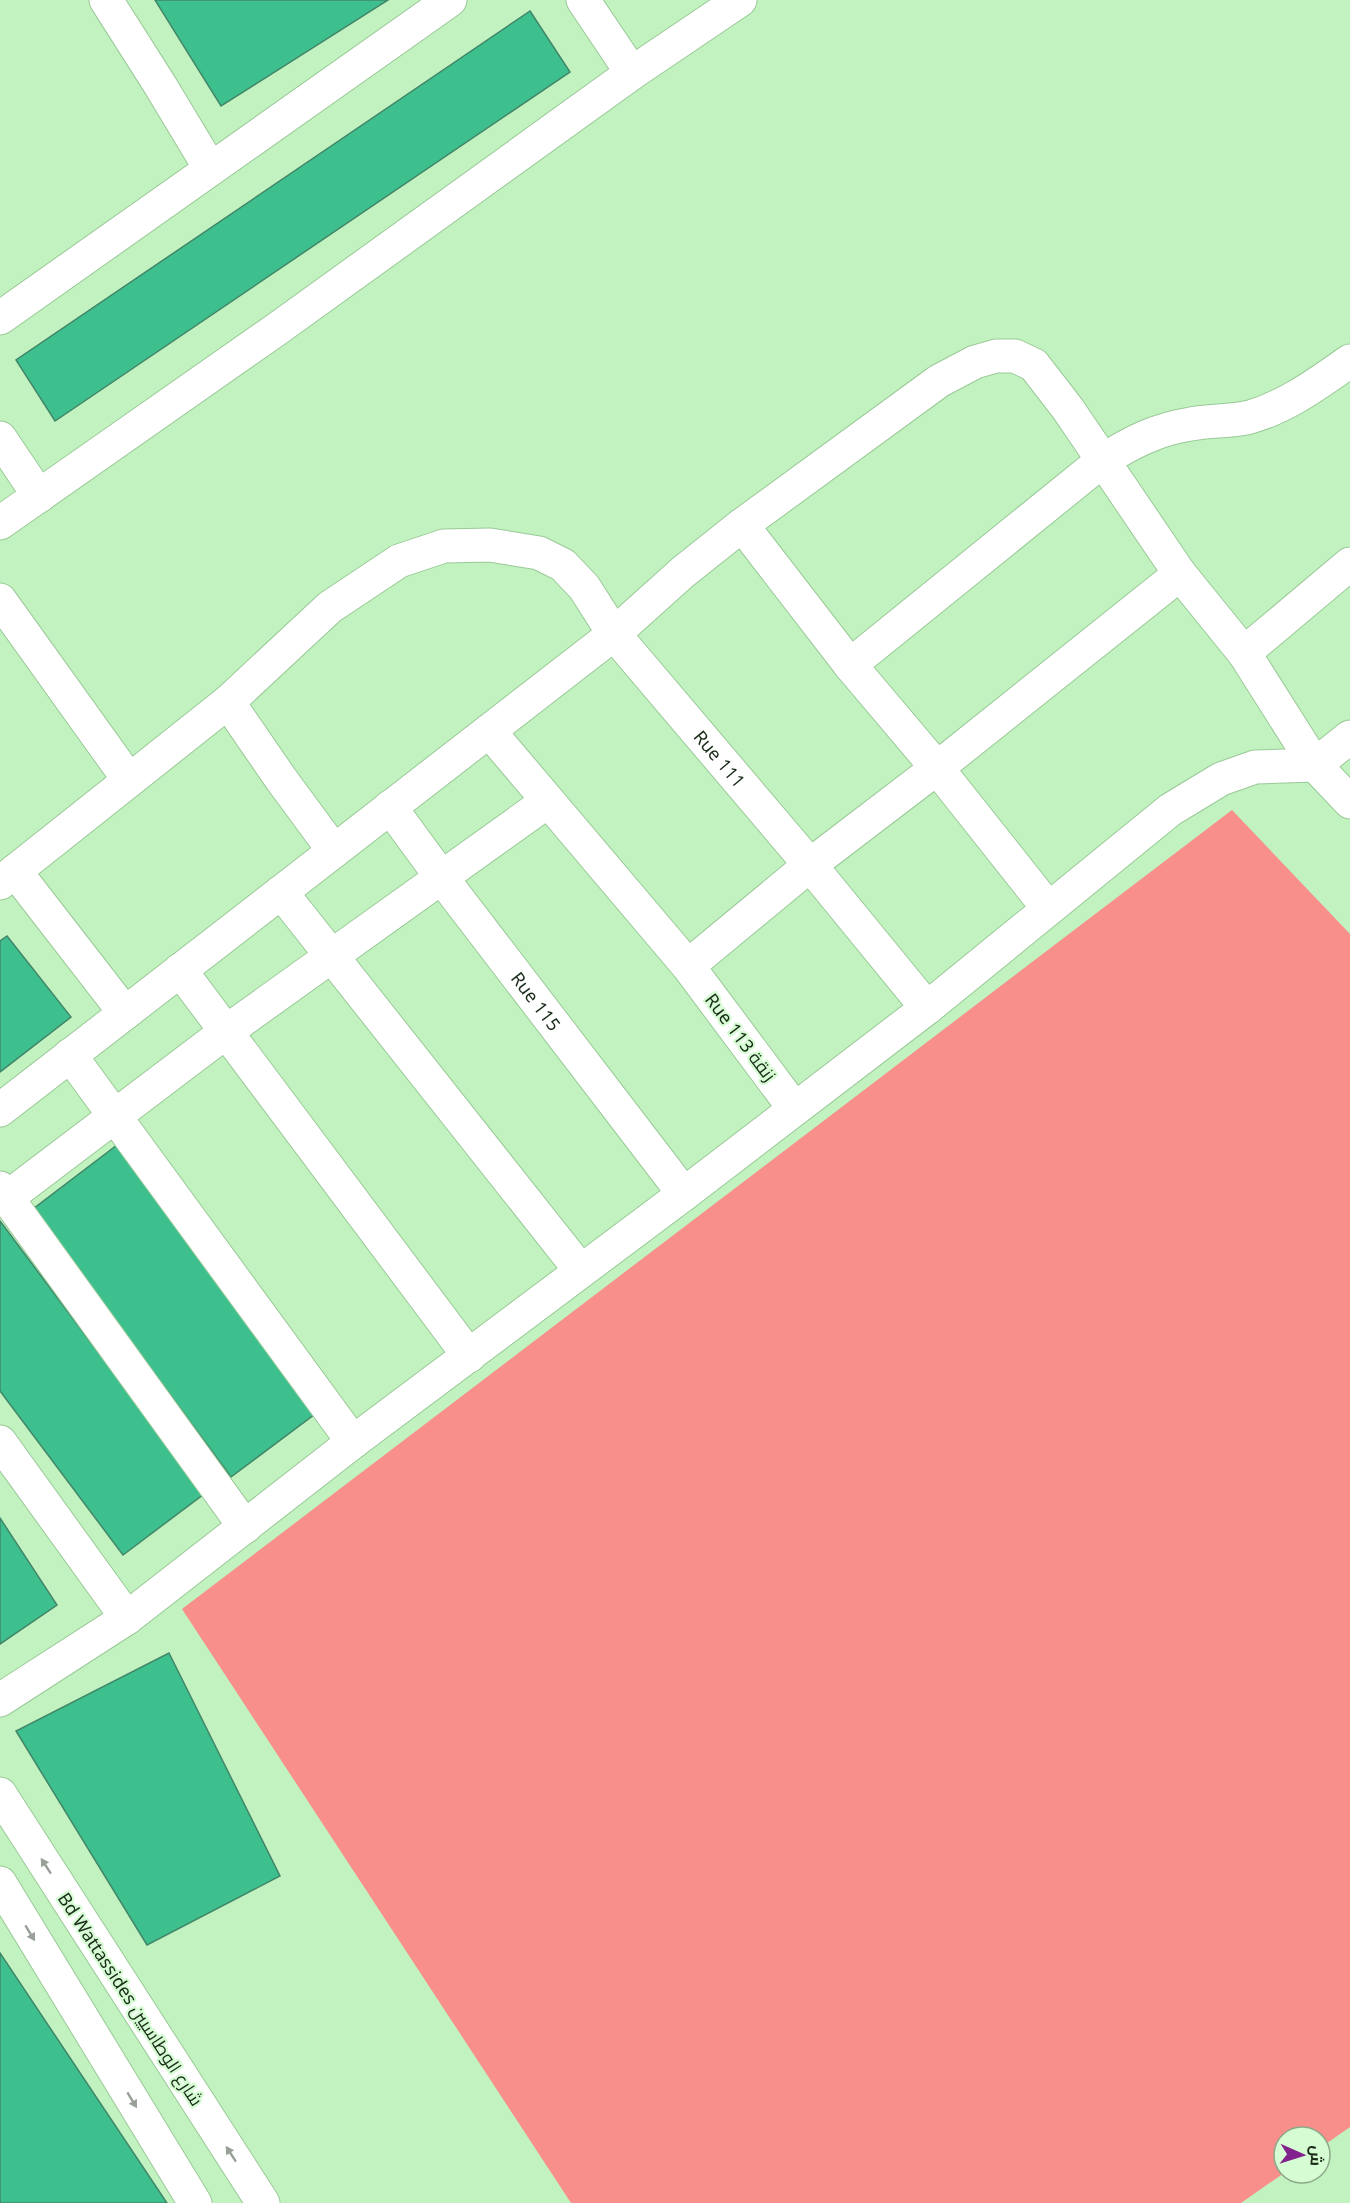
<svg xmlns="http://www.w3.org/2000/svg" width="1350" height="2203" font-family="'Noto Sans',Cairo,sans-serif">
	<rect width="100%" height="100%" fill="#c2f2bf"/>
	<polygon fill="#f88f8a" points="1232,810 1350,934 1350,2127 1320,2148 1320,2137 1284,2137 1284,2173 1241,2203 571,2203 182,1609"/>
	<g fill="#3ec08e" stroke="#418669" stroke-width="1.5">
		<polygon points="155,0 388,0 221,106"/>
		<polygon points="530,11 570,72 55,421 16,360"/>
		<polygon points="7,936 71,1017 0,1072 0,941"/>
		<polygon points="117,1145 315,1414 231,1477 33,1209"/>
		<polygon points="0,1221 204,1494 123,1555 0,1391"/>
		<polygon points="0,1518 57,1605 0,1644"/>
		<polygon points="169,1653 280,1876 147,1945 16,1731"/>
		<polygon points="0,1953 167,2203 1,2203 0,2201"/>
	</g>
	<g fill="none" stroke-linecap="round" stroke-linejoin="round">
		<g stroke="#9ac998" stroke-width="35">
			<g id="minor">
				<polyline points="106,0 160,85 210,168"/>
				<polyline points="583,0 632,73"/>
				<polyline points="0,318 450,0"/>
				<polyline points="0,438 39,496"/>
				<polyline points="0,523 277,329 632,73 740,0"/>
				<polyline points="742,525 850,665 937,768 1048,908"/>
				<polyline points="1350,564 1244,653 1315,765 1350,802"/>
				<polyline points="0,600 129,780"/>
				<path d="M 850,665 L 1102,461 C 1130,443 1157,429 1191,424 C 1210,420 1231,422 1250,417 C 1288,406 1318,383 1350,361"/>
				<polyline points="228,702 281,779 334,851"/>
				<polyline points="489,731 688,966 810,865 937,768 1180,574"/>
				<polyline points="1315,765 1350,737"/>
				<path id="s1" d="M 390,807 L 442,878 L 684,1194"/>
				<polyline points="15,871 125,1013"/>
				<path id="s2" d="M 0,883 L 228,702 L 330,607 L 399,561 L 444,546 L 490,545 L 539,553 L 563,565 L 584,587 L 614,634 L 810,865 L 927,1008"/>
				<polyline points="281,892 581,1271"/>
				<polyline points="688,966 794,1108"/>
				<polyline points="180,970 469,1356"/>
				<polyline points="70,1055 353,1442"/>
				<polyline points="0,1110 614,634 683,572 742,525 939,381 975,362 996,356 1015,356 1034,365 1068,409 1180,574 1244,653"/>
				<polyline points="0,1188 245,1527"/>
				<polyline points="8,1197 227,1031 548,801"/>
				<polyline points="0,1442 127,1618"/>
				<polyline points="0,1700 127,1618 353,1442 684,1194 927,1008 1170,810 1221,779 1255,767 1315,765"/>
			</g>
		</g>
		<g stroke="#9ac998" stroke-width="35">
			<g id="tertiary">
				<polyline points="0,1794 263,2203"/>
				<polyline points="0,1883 195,2203"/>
			</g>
		</g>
		<use href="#minor" stroke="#fff" stroke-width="33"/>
		<use href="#tertiary" stroke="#fff" stroke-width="33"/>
	</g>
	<defs><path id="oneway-solid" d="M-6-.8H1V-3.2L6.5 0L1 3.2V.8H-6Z" transform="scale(1.5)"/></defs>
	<g fill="#98a098">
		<use href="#oneway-solid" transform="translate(46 1866) rotate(-123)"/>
		<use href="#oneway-solid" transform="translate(30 1933) rotate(59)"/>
		<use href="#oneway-solid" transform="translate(132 2100) rotate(59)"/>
		<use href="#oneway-solid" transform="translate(231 2154) rotate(-123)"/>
	</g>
	<g text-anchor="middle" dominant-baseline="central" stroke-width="4.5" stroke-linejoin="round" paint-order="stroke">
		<g font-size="18" fill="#1a2c19" stroke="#d6fcd3">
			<text stroke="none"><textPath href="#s2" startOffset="933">Rue 111</textPath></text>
			<text stroke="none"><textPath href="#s1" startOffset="243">Rue 115</textPath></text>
			<text transform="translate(741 1037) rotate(53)">Rue 113 زنقة</text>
			<text transform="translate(131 1999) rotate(57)">Bd Wattassides شارع الوطاسيين</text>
		</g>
	</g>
	<g transform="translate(1302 2155) rotate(93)"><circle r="28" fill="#d6fcd3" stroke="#8ba989" stroke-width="1.5"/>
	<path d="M0-4.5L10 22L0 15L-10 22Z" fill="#82228d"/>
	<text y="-9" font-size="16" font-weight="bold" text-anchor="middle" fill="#1a2c19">ش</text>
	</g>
</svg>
